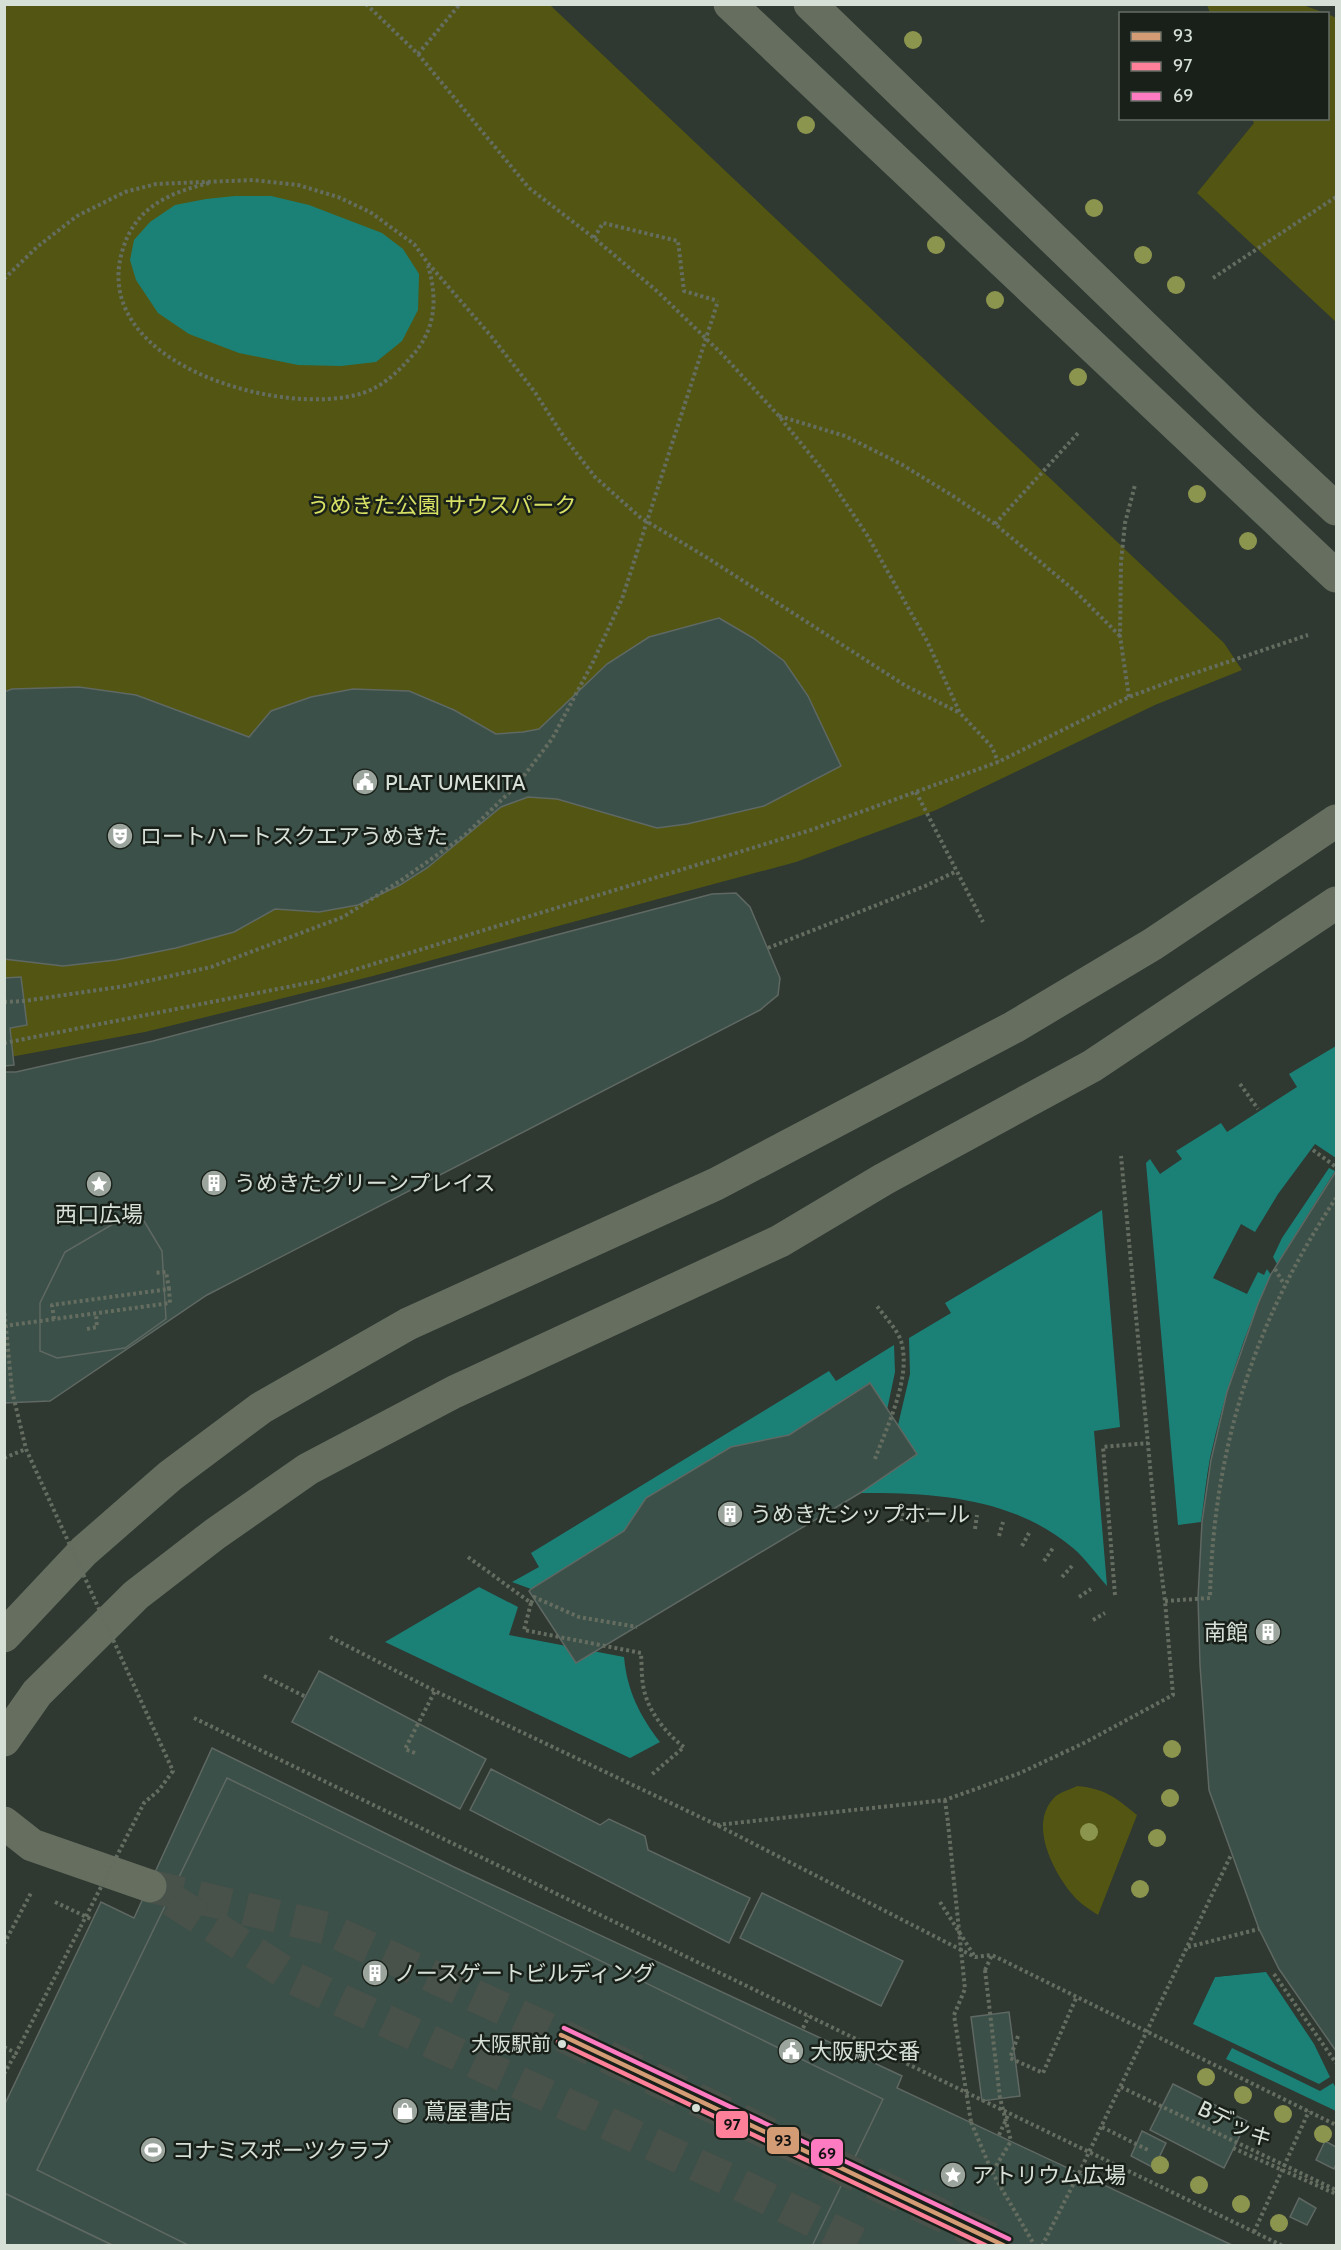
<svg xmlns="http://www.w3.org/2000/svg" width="1341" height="2250" font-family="Cabin,'Noto Sans JP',sans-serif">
	<rect width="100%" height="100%" fill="#2f3831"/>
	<g fill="#525612">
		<polygon points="5,5 550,5 1224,643 1242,670 1155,705 936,810 796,862 373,976 145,1032 5,1058"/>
		<polygon points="1207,5 1303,5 1325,13 1210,13"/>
		<polygon points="1328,14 1336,18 1336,322 1197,193 1254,123 1252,119 1328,118"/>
		<path d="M 1077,1786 C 1106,1789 1115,1797 1137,1815 L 1098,1915 C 1089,1909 1079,1903 1072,1894 C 1053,1871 1027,1822 1056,1796 C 1061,1792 1071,1789 1077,1786 Z"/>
	</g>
	<g fill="#1b8177">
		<polygon points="235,196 271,196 309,205 382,233 403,249 419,274 418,310 402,341 376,362 341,366 298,365 239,353 189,334 158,313 136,280 130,260 134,240 150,222 175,205 206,199"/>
		<path d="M 1336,1046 L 1336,1162 L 1336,1158 L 1315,1144 L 1278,1194 L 1255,1232 L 1241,1224 L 1213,1278 L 1247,1294 L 1258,1272 L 1264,1275 L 1267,1269 L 1271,1275 C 1244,1333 1224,1395 1210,1458 C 1206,1479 1204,1501 1201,1522 L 1178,1525 L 1146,1163 L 1150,1159 L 1160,1174 L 1182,1159 L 1176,1151 L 1221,1123 L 1227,1132 L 1297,1087 L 1289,1074 Z"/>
		<polygon points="1329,1168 1335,1171 1277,1264 1273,1257 1282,1238"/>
		<path d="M 1102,1210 L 1120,1427 L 1094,1431 L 1107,1586 C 1096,1574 1086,1559 1073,1548 C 1014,1498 934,1492 860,1493 L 917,1454 L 898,1425 L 910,1374 L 909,1338 L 951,1313 L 945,1303 Z"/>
		<polygon points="894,1345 895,1372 887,1410 869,1383 789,1435 731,1447 646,1498 624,1531 531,1589 512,1582 539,1567 531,1553 829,1371 836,1381"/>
		<path d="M 479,1587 L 518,1607 L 509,1635 L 624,1657 C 627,1691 640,1716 660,1742 L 630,1758 L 385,1642 Z"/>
		<polygon points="1266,1972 1314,2044 1330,2077 1319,2084 1193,2024 1215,1977"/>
		<polygon points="1232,2048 1320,2091 1333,2083 1336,2088 1336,2111 1226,2059"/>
	</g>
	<polygon fill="#2f3831" points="1266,1969 1269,1971 1215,1977 1190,2026 1213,1975"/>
	<g fill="#3b5048" stroke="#5f6863" stroke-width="1.5">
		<polygon points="719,618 753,638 784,661 808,696 841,766 764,806 687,824 657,828 557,799 528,797 501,807 427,868 400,885 358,905 319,912 275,909 234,932 176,948 116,960 63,966 4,959 4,692 12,689 79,687 136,695 249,737 271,711 311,697 353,689 409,691 454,710 496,734 523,732 539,729 607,664 649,637"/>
		<polygon points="736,893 750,907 780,978 778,995 760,1010 207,1295 50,1401 4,1403 4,1072 16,1072 153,1041 712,894"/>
		<polygon points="21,977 27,1025 10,1028 14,1065 4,1066 4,978"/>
		<polygon points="1336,1171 1336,2051 1279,1969 1259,1929 1209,1790 1200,1665 1198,1598 1202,1522 1211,1460 1227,1392 1258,1304 1271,1274"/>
		<polygon points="144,1221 162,1251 166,1319 125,1348 57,1358 40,1351 40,1303 65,1252 113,1224"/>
		<polygon points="870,1383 917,1454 860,1493 576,1663 529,1591 531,1589 624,1531 646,1498 731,1447 789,1435"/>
		<polygon points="319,1671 486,1759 460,1809 292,1722"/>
		<polygon points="212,1748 456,1868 902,2076 897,2088 1234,2246 114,2246 4,2193 4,2106 101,1902 134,1918"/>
		<polygon points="491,1769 600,1825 609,1819 645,1836 648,1850 750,1898 729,1943 470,1810"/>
		<polygon points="227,1778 883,2099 812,2246 190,2246 37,2170"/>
		<polygon points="762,1893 903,1961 881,2006 740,1938"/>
		<polygon points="1009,2012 1020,2096 982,2101 971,2017"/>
		<polygon points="1173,2084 1247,2121 1224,2168 1150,2130"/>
		<polygon points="1142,2131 1166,2143 1154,2168 1131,2156"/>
		<polygon points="1325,2141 1336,2147 1336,2164 1334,2169 1316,2160"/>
		<polygon points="4,2193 114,2246 4,2246"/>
		<polygon points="1299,2198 1316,2208 1307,2225 1290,2217"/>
	</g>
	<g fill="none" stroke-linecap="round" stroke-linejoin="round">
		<g stroke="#48514a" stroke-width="33" stroke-dasharray="33 16" stroke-linecap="butt">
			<polyline points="150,1886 326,1928 561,2035 1006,2246"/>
			<polyline points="172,1900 295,1979 736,2183 864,2246"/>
		</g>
		<g stroke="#656d61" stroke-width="4" stroke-dasharray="3 3" stroke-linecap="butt">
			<polyline points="366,4 418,54 529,188 594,238 658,292 723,355 778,415 826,474 867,535 927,641 960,713 992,747 998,762"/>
			<polyline points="418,54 460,4"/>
			<path d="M 209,183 C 168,193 134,208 122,252 C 90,364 283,419 363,393 C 383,386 397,373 410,358 C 436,331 438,299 428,266"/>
			<polyline points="594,238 603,223 678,241 684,291 718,301"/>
			<polyline points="1213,278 1336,197"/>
			<polyline points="4,279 37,247 77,216 125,192 156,184 253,180 298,185 338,197 370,212 414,244 427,262 491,336 534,391 564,437 595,477 641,518 706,557 906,686 960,713"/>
			<polyline points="779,416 845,436 901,464 953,496 995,524 1075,591 1120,636"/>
			<polyline points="995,524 1079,432"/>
			<polyline points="1129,697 1120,636 1121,562 1125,523 1135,485"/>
			<polyline points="916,792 983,922"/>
			<polyline points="768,948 925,886 957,871"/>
			<polyline points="4,1043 318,981 811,830 998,762 1129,697 1174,680 1308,635"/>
			<polyline points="1240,1084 1258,1109"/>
			<polyline points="1313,1150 1336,1167"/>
			<polyline points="1275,1269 1284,1284"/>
			<polyline points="54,1319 52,1305 169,1289 166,1272 155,1273"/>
			<polyline points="4,1326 170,1303 169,1289"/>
			<polyline points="87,1329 97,1327 96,1314"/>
			<polyline points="4,1458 26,1449"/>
			<path d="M 875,1459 C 887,1426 912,1377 901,1341 C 897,1329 884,1316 877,1306"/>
			<polyline points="902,1507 902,1521"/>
			<polyline points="927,1522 928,1508"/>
			<polyline points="952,1524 953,1511"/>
			<polyline points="975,1529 977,1515"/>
			<polyline points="999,1536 1003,1522"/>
			<polyline points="1022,1546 1029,1533"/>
			<polyline points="468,1557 531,1603 534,1597 579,1617 637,1627"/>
			<polyline points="1044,1561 1053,1548"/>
			<polyline points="1062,1577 1072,1566"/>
			<polyline points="1115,1595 1103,1447 1148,1443"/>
			<polyline points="1079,1597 1091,1589"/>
			<path d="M 1165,1601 L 1210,1598 C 1213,1450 1254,1321 1336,1198"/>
			<path d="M 531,1603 L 524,1630 L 641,1653 C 642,1668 641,1683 646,1697 C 652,1716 669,1736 684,1747 L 650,1776"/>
			<polyline points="1093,1620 1105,1613"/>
			<polyline points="330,1637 435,1691 717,1825 975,1957 992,1955 1336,2125"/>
			<polyline points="264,1676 306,1697"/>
			<polyline points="194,1718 1283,2246"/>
			<polyline points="415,1753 405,1749 435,1691"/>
			<polyline points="945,1800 948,1823"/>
			<polyline points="717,1825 945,1800 1020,1773 1084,1743 1173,1695 1165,1601 1156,1530 1121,1156"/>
			<polyline points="55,1902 93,1920"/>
			<polyline points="940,1902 975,1957"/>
			<polyline points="4,1944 32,1891"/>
			<polyline points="985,1970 992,1955"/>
			<polyline points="1274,1974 1336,2063"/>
			<polyline points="803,2028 809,2016"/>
			<polyline points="1018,2036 1010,2058 1043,2073 1077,1996"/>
			<polyline points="4,2047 16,2053 80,1928"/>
			<polyline points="4,2074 16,2053"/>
			<polyline points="971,2122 992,2172 1035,2246"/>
			<polyline points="1102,2127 1148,2150"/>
			<polyline points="999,2135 1009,2113"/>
			<polyline points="1233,2148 1336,2194"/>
			<polyline points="993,2171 1011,2141"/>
			<polyline points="1254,2232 1309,2111"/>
			<polyline points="1042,2246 1079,2173"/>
		</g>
		<g stroke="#656e5f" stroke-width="33">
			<polyline points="730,4 1336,576"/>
			<polyline points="810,4 1246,425 1336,509"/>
			<polyline points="4,1636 84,1551 170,1476 261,1408 408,1324 716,1184 1014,1027 1153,944 1336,821"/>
			<polyline points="4,1740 37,1693 136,1595 215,1534 308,1469 454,1392 780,1241 884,1179 1092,1066 1336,903"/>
			<polyline points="4,1823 32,1845 150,1886"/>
		</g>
		<g stroke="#656d61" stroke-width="4" stroke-dasharray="3 3" stroke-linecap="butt">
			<polyline points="4,1002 24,1001 125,986 211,967 343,917 400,881 464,836 516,786 552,739 593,662 622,599 718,301"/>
			<polyline points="4,1307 12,1391 26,1449 173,1771 159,1790 144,1803 80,1928"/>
			<polyline points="948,1823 965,1989 954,2015 971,2122"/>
			<polyline points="1188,1947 1259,1929"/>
			<polyline points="985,1970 1000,2098 1011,2141"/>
			<polyline points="1121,2087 1336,2190"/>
			<polyline points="1079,2173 1231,1855"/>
		</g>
		<g stroke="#19201a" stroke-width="9">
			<polyline id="bus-1" points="561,2035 1005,2246"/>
		</g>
		<g stroke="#19201a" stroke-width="9">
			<polyline id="bus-2" points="558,2042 987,2246"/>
		</g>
		<g stroke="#19201a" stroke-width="9">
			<polyline id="bus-3" points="564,2028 1009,2239"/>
		</g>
		<use href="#bus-1" stroke="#d39c74" stroke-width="4.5"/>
		<use href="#bus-2" stroke="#ff8098" stroke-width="4.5"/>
		<use href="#bus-3" stroke="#fe7ac1" stroke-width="4.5"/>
	</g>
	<g fill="#8c954d">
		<circle cx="913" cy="40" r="9"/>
		<circle cx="806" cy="125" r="9"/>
		<circle cx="1094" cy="208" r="9"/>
		<circle cx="936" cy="245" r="9"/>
		<circle cx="1143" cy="255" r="9"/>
		<circle cx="1176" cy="285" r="9"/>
		<circle cx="995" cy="300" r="9"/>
		<circle cx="1078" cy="377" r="9"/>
		<circle cx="1197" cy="494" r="9"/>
		<circle cx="1248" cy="541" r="9"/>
		<circle cx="1172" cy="1749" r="9"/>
		<circle cx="1170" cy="1798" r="9"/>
		<circle cx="1089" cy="1832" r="9"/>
		<circle cx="1157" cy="1838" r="9"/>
		<circle cx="1140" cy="1889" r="9"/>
		<circle cx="1206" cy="2077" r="9"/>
		<circle cx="1243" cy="2095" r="9"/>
		<circle cx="1283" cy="2114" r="9"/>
		<circle cx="1323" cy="2134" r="9"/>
		<circle cx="1160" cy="2165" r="9"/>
		<circle cx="1199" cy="2185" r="9"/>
		<circle cx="1241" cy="2204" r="9"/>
		<circle cx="1279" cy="2223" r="9"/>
	</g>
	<defs>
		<g id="civic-disc" transform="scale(1.35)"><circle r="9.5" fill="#9ca59d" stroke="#19201a"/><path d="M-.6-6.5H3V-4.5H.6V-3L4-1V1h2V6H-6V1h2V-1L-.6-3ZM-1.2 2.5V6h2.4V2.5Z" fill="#fff"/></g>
		<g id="theatre-disc" transform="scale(1.35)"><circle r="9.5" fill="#9ca59d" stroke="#19201a"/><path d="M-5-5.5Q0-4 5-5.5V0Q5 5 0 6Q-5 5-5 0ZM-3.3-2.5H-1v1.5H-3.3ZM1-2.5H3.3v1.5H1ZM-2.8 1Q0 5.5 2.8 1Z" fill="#fff"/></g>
		<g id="building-disc" transform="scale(1.35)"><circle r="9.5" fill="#9ca59d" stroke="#19201a"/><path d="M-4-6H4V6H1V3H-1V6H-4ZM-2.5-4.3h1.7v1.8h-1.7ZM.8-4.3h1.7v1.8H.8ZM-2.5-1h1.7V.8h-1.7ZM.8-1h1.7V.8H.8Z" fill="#fff"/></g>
		<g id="sight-disc" transform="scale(1.35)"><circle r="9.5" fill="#9ca59d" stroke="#19201a"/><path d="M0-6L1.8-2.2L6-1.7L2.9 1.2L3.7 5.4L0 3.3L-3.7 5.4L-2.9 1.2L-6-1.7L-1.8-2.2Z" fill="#fff"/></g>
		<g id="shop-disc" transform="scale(1.35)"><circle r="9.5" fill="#9ca59d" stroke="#19201a"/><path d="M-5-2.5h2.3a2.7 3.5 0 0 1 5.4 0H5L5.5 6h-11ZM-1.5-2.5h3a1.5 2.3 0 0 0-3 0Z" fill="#fff"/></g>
		<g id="stadium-disc" transform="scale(1.35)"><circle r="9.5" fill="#9ca59d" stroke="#19201a"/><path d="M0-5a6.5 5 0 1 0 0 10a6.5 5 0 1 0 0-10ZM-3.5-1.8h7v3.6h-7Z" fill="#fff"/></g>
	</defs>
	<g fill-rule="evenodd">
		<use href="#civic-disc" x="365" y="782"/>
		<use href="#theatre-disc" x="120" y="836"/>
		<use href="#building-disc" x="214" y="1183"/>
		<use href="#sight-disc" x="99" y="1184"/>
		<use href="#building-disc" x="730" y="1514"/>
		<use href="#building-disc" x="1268" y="1632"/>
		<use href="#building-disc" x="375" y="1973"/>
		<use href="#civic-disc" x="791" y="2051"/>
		<use href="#shop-disc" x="405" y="2111"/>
		<use href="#stadium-disc" x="153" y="2150"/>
		<use href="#sight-disc" x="953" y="2175"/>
	</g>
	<g fill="#d6e0d7" stroke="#19201a" stroke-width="2">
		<circle cx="562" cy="2044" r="5"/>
		<circle cx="696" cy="2108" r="5"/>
	</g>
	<g text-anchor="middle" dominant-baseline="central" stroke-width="5" stroke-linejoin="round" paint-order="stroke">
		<g font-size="20" fill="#d6e0d7" stroke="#19201a" text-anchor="end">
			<text x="551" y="2044">大阪駅前</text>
		</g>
		<g font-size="22" fill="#d8e164" stroke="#19201a">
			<text x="442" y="505">うめきた公園 サウスパーク</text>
		</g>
		<g font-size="22" fill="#d6e0d7" stroke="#19201a" text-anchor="start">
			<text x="385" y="782">PLAT UMEKITA</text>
			<text x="140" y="836">ロートハートスクエアうめきた</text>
			<text x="234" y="1183">うめきたグリーンプレイス</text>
			<text x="99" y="1214" text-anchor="middle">西口広場</text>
			<text x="750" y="1514">うめきたシップホール</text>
			<text x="1248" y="1632" text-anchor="end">南館</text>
			<text x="394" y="1973">ノースゲートビルディング</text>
			<text x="810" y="2051">大阪駅交番</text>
			<text x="424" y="2111">蔦屋書店</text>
			<text x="172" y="2150">コナミスポーツクラブ</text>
			<text x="972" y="2175">アトリウム広場</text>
		</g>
		<g font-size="22" fill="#d6e0d7" stroke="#19201a">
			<text transform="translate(1235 2124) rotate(26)">Bデッキ</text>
		</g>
	</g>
	<g stroke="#19201a" stroke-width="2">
		<rect x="715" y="2110" width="34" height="29" rx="6" fill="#ff8098"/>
		<rect x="766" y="2126" width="34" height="29" rx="6" fill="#d39c74"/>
		<rect x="810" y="2138" width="34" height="29" rx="6" fill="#fe7ac1"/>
	</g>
	<g font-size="16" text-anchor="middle" font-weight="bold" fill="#111">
		<text x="732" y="2130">97</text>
		<text x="783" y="2146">93</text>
		<text x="827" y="2159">69</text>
	</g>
	<rect width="1341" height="2250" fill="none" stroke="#d6e0d7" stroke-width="12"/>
	<rect x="1119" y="12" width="210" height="108" fill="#19201a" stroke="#656d66" stroke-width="1.5"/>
	<rect x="1131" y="32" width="30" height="9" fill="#d39c74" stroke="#656d66" stroke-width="1.5"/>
	<text x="1173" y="42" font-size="18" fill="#d6e0d7">93</text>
	<rect x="1131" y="62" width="30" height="9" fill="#ff8098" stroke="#656d66" stroke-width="1.5"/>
	<text x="1173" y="72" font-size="18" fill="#d6e0d7">97</text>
	<rect x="1131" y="92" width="30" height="9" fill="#fe7ac1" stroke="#656d66" stroke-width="1.5"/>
	<text x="1173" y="102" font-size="18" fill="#d6e0d7">69</text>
</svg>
